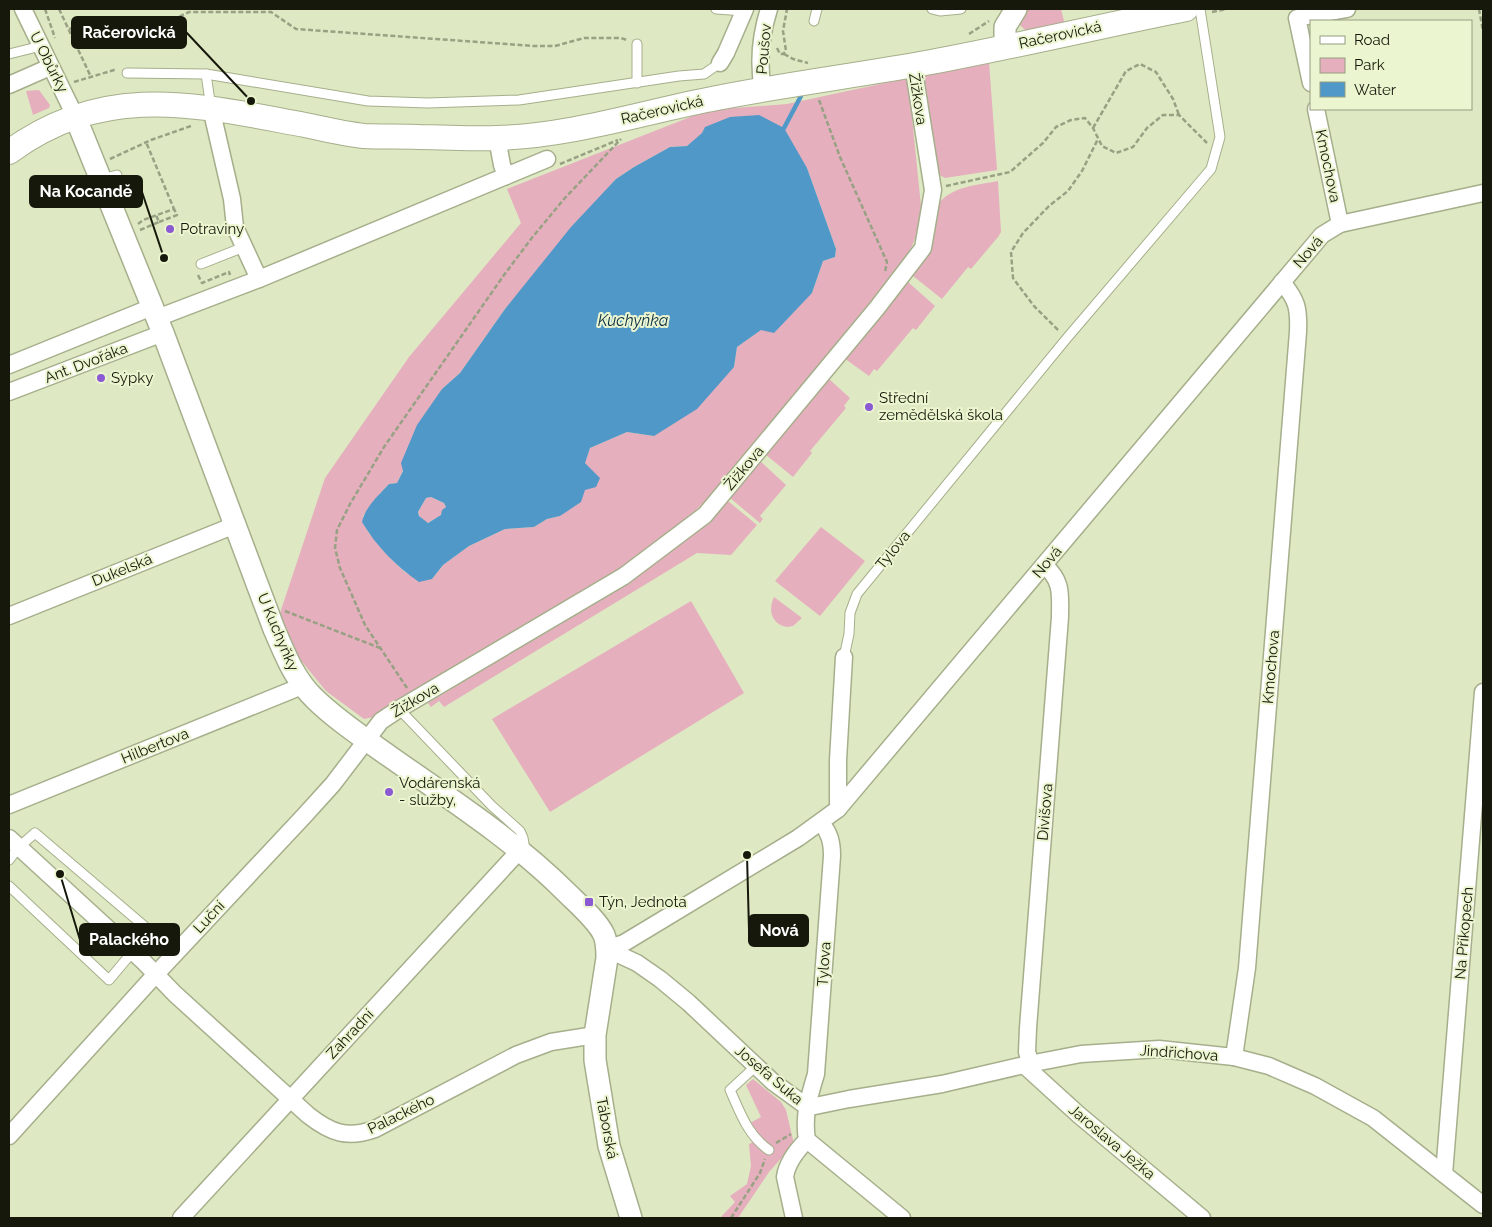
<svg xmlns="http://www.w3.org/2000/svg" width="1492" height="1227" font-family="Raleway,sans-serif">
	<rect width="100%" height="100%" fill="#dee9c3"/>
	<g fill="#e5afbe" fill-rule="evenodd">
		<polygon points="1024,9 1061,9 1065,25 1027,32 1019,24 1018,17"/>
		<polygon points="989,62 997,170 945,178 934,172 921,75"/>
		<path d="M 908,78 L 921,206 C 919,233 913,249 898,271 L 713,493 L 688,518 L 627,564 L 374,717 L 364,719 L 326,691 L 294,652 L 278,619 L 325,478 L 409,357 L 521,223 L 507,189 L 708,110 L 787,104 ZM 703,133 L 807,168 L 836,249 L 835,257 L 823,261 L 812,293 L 737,347 L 734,367 L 654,436 L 627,432 L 590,448 L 560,516 L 547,519 L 534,527 L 505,529 L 469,546 L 443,565 L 432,579 L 406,573 L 393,561 L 368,532 L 363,516 L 376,498 L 389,484 L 397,483 L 442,389 L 460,373 L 505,309 L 616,179 L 634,167 L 670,147 L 687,146 Z"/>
		<polygon points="39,90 50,105 49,108 33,115 26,91"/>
		<path d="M 998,181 L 1001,232 L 998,237 L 971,269 L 968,267 L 942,299 L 913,276 L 912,271 L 939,203 C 953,186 978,185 998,181 Z"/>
		<polygon points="904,282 908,282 935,306 916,330 913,328 877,371 874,369 869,376 844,358"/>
		<polygon points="828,378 850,398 844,406 846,408 810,451 812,453 793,477 765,454"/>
		<polygon points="760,461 786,485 760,516 763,519 760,523 730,498"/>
		<polygon points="431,497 444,503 446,507 442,510 442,515 427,523 419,516 418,512 426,498"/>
		<polygon points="723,499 728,501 757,525 731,555 697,553 444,707 439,701 431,707 428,703 636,577 695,533"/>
		<polygon points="821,527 865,561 820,616 775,581"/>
		<path d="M 774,597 L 802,618 L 793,626 L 787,627 C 771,624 768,610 774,597 Z"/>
		<polygon points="691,601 744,693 550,812 492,719"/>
		<polygon points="753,1079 781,1102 786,1110 794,1144 769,1172 738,1218 720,1218 735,1202 730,1196 747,1184 751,1166 749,1144 755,1141 750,1123 761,1117 746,1085"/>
	</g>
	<path fill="#4f98c8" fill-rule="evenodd" d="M 759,115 L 784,128 L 807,168 L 836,249 L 835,257 L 823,261 L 812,293 L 774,333 L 761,330 L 737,347 L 734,367 L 697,409 L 654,436 L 627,432 L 590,448 L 585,463 L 600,478 L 596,487 L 585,490 L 581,502 L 560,516 L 547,519 L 534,527 L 505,529 L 469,546 L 443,565 L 432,579 L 419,582 C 397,567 376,546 362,522 C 365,507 379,495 389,484 L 397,483 L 403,471 L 401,463 L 417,425 L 442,389 L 460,373 L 505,309 L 571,227 L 616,179 L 634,167 L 670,147 L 687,146 L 702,133 L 705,127 L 730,117 ZM 431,497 L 444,503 L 446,507 L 442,510 L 441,515 L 428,523 L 419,516 L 418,512 L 426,498 Z"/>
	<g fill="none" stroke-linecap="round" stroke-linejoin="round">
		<polyline stroke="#4f98c8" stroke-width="4.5" points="784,128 801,96"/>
		<g stroke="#a5af8b" stroke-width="11">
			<g id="service">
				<polyline points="716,9 744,11"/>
				<polyline points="932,9 940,11 961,9"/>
				<polyline points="814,21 817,9"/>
				<polyline points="637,44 637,83"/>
				<polyline points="9,54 41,46"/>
				<polyline points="127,73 206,74 211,108"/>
				<polyline points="206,74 368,101 428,103 519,100 679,76 704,74 720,63"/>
				<polyline points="101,179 117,175"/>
				<polyline points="201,264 244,247"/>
				<polyline points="844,657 849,634 850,613 857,594 1067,338 1211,169 1220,137 1200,9"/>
				<polyline points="399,709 492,806 520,831 523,838 525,850"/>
				<polyline points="9,860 19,847 35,833 150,931 109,980 9,886"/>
				<path d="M 756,1066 L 730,1090 C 740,1112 748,1136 769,1150"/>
			</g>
		</g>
		<g stroke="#a5af8b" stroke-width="19">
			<g id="minor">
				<polyline points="23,9 75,116"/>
				<polyline points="720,63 726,53 745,9"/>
				<polyline points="1311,83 1297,18 1347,9"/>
				<polyline points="9,85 50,67"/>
				<path d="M 763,90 C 758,63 761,34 769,9"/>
				<polyline points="211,108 232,199 235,227 259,279"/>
				<polyline points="1316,109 1340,224"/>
				<polyline points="497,138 502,165 506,176 547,159"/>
				<polyline points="157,318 259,279 506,176"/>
				<polyline points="9,365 152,307"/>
				<polyline points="9,392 163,333"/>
				<polyline points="9,616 235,525"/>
				<polyline points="9,805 302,686"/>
				<polyline points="838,809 838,760 844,657"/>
				<path d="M 821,823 C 830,833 832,843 832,856 L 816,1074 C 809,1097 803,1116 807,1140 L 902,1218"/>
				<path d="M 9,838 L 142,960 L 175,994 L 308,1115 C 331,1133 347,1139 375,1129 L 516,1055 L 551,1042 L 595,1035"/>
				<polyline points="607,949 624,943 798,838 838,809 1322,235 1340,224 1483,193"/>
				<polyline points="607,949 637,963 660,979 689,1003 773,1082 806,1106"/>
				<path d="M 1234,1057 L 1247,968 L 1298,332 C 1299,308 1297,300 1282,282"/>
				<path d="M 1031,1064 L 1027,1052 L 1028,1028 L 1060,617 C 1060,595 1063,581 1044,565"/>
				<polyline points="1024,1065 1079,1115 1202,1218"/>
				<polyline points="806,1106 815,1106 849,1099 942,1084 1024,1065 1081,1054 1159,1049 1234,1057 1269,1066 1315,1086 1373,1118 1483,1205"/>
				<polyline points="9,1136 156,974 304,816 333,784 381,721 399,709 624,576 705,515 877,308 923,248 933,190 913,65"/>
				<polyline points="1444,1174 1483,692"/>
				<polyline points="181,1218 520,850"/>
				<path d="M 794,1218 L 785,1177 C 787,1162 797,1150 807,1140"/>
			</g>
		</g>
		<g stroke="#a5af8b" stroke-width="24">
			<g id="tertiary">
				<polyline points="1005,47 1005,27 1016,9"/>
				<path d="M 75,116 L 163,333 L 274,629 C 285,654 294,679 314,698 C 335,719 365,739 389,756 C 450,799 514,840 566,892 C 577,903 598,921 604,935 C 607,942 607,950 607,958 L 595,1035 L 595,1060 L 609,1146 L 631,1218"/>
			</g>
		</g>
		<g stroke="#a5af8b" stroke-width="26">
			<path id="secondary" d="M 9,152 C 106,81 196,105 305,125 C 324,129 344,134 364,136 C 382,137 401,136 419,137 C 445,137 471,139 497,138 C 572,136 643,112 717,98 C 788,84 860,75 931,62 C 1017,46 1101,26 1186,9"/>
		</g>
		<g stroke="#98a183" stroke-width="2.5" stroke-dasharray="5 2.5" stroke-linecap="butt">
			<polyline points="45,9 55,38"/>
			<polyline points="59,9 91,77"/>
			<polyline points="1479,9 1483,31"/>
			<polyline points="1212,12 1227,9"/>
			<polyline points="69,29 91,23 148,25 170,21 189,12 271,12 296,29 534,46 555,46 584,38 621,38 627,40"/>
			<polyline points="969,34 989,21"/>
			<polyline points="777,48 780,54 783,54 786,51 783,31 787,9"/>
			<polyline points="784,54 793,59 808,63"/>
			<polyline points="74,82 114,70 116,70"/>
			<polyline points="819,100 840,157 887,262 885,272"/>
			<polyline points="1093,128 1126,71 1140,64 1156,72 1173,99 1179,115"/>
			<polyline points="110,159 151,140 191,126"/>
			<polyline points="560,164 618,140"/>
			<polyline points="946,186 1010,172 1043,143 1056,127 1071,120 1085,118 1093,128 1102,146 1116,153 1133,147 1147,128 1163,115 1179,115 1207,143"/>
			<polyline points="159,222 177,215 174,209"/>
			<polyline points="138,224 143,220 174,209 146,142"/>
			<polyline points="140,230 159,222 156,215"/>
			<polyline points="198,275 202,283 229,272 230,275"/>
			<polyline points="1058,330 1034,306 1013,278 1011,252 1023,233 1049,206 1068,191 1082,171 1098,139"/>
			<polyline points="285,611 380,648"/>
			<polyline points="407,688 365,625 340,568 335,548 337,530 350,504 384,447 504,275 531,239 564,199 621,139"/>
			<polyline points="776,1143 791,1134"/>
			<polyline points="731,1218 760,1173 765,1159"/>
		</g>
		<use href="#service" stroke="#fff" stroke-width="9"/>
		<use href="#minor" stroke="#fff" stroke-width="16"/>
		<use href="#tertiary" stroke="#fff" stroke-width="21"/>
		<use href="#secondary" stroke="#fff" stroke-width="24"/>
	</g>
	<g fill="#8b59d2" stroke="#ebf6d0" stroke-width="2">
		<circle cx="170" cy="229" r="5"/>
		<circle cx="101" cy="378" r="5"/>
		<circle cx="869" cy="407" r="5"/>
		<circle cx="389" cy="792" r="5"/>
		<rect x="584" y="897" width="10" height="10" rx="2.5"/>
	</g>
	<g text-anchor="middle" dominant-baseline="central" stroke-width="4" stroke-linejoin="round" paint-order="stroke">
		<g font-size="15" fill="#15180b" stroke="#ebf6d0">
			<text transform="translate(1060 35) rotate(-12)">Račerovická</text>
			<text transform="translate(764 49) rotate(-85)">Poušov</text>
			<text transform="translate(49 62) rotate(63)">U Obůrky</text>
			<text transform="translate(918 99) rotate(81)">Žižkova</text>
			<text transform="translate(662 110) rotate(-13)">Račerovická</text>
			<text transform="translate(1328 166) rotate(78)">Kmochova</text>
			<text transform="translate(1308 252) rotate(-49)">Nová</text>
			<text transform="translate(86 363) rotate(-21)">Ant. Dvořáka</text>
			<text transform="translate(744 468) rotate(-50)">Žižkova</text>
			<text transform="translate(893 550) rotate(-51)">Tylova</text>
			<text transform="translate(1047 562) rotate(-50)">Nová</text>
			<text transform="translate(122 570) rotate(-22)">Dukelská</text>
			<text transform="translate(278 632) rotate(67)">U Kuchyňky</text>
			<text transform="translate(1271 667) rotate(-85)">Kmochova</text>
			<text transform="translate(415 700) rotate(-31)">Žižkova</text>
			<text transform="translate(155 746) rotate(-22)">Hilbertova</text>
			<text transform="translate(1045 812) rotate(-85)">Divišova</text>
			<text transform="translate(209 917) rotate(-47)">Luční</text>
			<text transform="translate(1464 933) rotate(-85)">Na Příkopech</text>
			<text transform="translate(824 964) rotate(-86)">Tylova</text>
			<text transform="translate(350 1034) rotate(-47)">Zahradní</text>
			<text transform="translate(1179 1053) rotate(4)">Jindřichova</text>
			<text transform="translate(769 1075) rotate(40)">Josefa Suka</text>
			<text transform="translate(401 1114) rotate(-26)">Palackého</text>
			<text transform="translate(607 1128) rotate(79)">Táborská</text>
			<text transform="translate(1112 1142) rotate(40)">Jaroslava Ježka</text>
		</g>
		<g font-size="15" fill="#15180b" stroke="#ebf6d0" text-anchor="start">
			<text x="180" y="229">Potraviny</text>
			<text x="111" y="378">Sýpky</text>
			<text x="879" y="398">Střední<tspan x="879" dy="17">zemědělská škola</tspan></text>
			<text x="399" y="783">Vodárenská<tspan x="399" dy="17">- služby,</tspan></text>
			<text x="599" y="902">Týn, Jednota</text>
		</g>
		<g font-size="16" font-style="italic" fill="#0b2c41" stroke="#ebf6d0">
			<text x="633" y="320">Kuchyňka</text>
		</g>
	</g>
	<path fill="none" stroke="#15180b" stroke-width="2" d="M251 101L186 32M164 258L142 192M747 855L749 930M60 874L80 940"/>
	<g fill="#15180b" stroke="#ebf6d0" stroke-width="2">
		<circle cx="251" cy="101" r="5"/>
		<circle cx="164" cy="258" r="5"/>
		<circle cx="747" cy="855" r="5"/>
		<circle cx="60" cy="874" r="5"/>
	</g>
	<g fill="#15180b" stroke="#15180b" stroke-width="2">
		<rect x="72" y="17" width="114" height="31" rx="5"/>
		<rect x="30" y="176" width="112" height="31" rx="5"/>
		<rect x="749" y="915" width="59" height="31" rx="5"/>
		<rect x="80" y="924" width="99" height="31" rx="5"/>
	</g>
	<g font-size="16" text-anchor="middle" font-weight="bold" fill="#fff">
		<text x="129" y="38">Račerovická</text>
		<text x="86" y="197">Na Kocandě</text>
		<text x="779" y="936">Nová</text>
		<text x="129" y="945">Palackého</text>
	</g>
	<rect width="1492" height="1227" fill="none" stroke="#15180b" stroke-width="20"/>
	<rect x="1310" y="20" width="162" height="90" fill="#ebf6d0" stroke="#959d81"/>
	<rect x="1320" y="36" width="25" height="8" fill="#ffffff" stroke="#959d81"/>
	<text x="1354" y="45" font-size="15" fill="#15180b">Road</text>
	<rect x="1320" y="58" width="25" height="15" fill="#e5afbe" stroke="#959d81"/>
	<text x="1354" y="70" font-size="15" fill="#15180b">Park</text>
	<rect x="1320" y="82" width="25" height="15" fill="#4f98c8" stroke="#959d81"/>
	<text x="1354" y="95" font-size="15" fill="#15180b">Water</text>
</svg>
